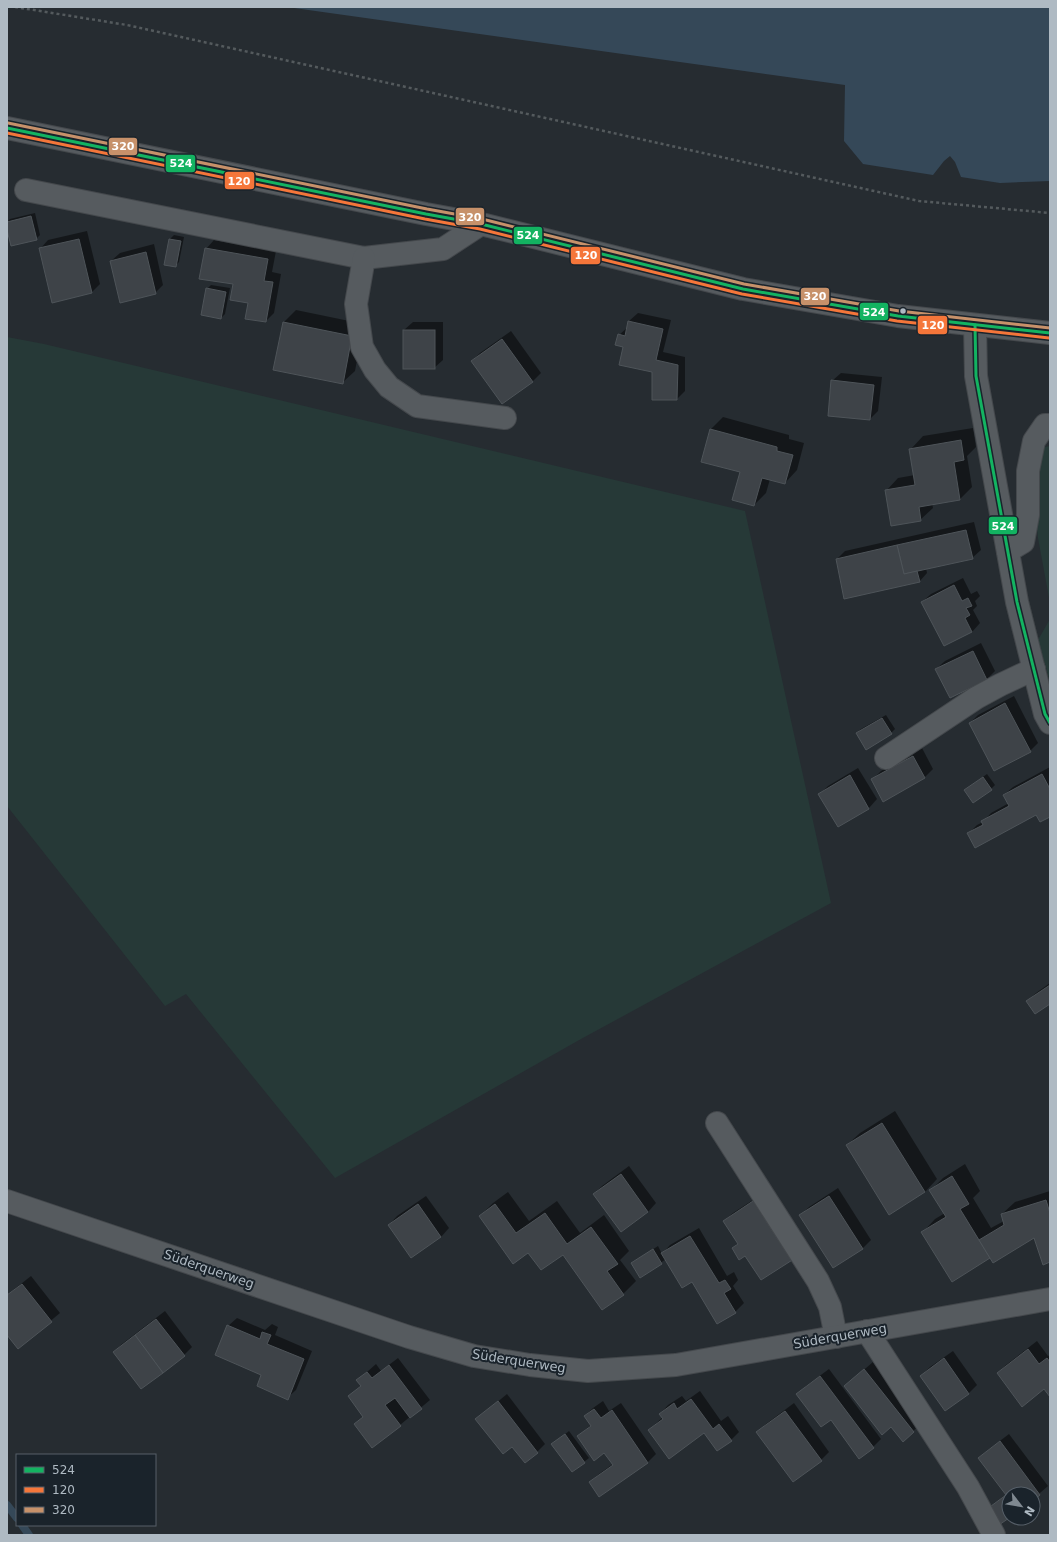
<svg xmlns="http://www.w3.org/2000/svg" width="1057" height="1542" font-family="'DejaVu Sans',sans-serif">
	<rect width="100%" height="100%" fill="#262c31"/>
	<g fill="#263937">
		<polygon points="7,337 44,344 745,511 831,903 581,1039 335,1178 186,994 165,1006 7,806"/>
		<polygon points="1050,446 1050,603 1038,538 1034,495 1040,448"/>
		<polygon points="1050,619 1050,682 1038,640"/>
	</g>
	<polygon fill="#354858" points="287,7 1050,7 1050,181 1000,183 961,177 955,162 950,156 944,161 933,175 863,164 844,141 845,85"/>
	<g fill="#0007">
		<polygon points="35,213 40,235 36,239 7,226 7,222 10,219"/>
		<polygon points="87,231 100,284 92,292 40,249 48,240"/>
		<polygon points="174,235 184,237 179,262 175,266 170,239"/>
		<polygon points="214,240 276,251 272,272 281,274 274,313 266,321 206,249"/>
		<polygon points="154,244 163,285 155,293 111,261 120,253"/>
		<polygon points="211,285 230,288 225,314 221,318 207,289"/>
		<polygon points="296,310 364,324 355,371 342,383 284,322"/>
		<polygon points="638,313 671,320 663,352 685,357 685,391 677,399 653,371 624,346 619,335 628,327 629,321"/>
		<polygon points="413,322 443,322 443,360 434,368 404,368 404,330"/>
		<polygon points="511,331 541,373 532,382 472,361 480,353"/>
		<polygon points="841,373 882,377 878,411 870,419 832,381"/>
		<polygon points="723,417 789,435 789,439 804,443 797,470 785,483 770,479 766,493 754,505 741,472 702,461 711,429"/>
		<polygon points="973,428 976,447 967,456 972,487 960,499 932,503 933,508 920,520 886,491 898,478 915,475 911,449 923,436"/>
		<polygon points="974,522 981,550 972,558 926,568 927,573 919,582 837,559 845,551"/>
		<polygon points="963,578 971,594 977,591 980,596 975,601 977,606 973,610 980,623 972,632 922,602 931,594"/>
		<polygon points="981,643 995,671 987,679 950,697 936,669 945,661"/>
		<polygon points="1014,696 1038,743 1030,751 970,723 978,715"/>
		<polygon points="886,715 895,729 891,733 857,733 861,729"/>
		<polygon points="922,748 933,769 925,777 884,800 872,780 881,771"/>
		<polygon points="1050,767 1050,816 1037,814 968,834 977,825 983,822 991,813 1009,803 1004,795 1013,787"/>
		<polygon points="858,768 877,799 869,808 839,826 820,794 828,786"/>
		<polygon points="987,774 995,785 991,789 965,790"/>
		<polygon points="1050,983 1050,1002 1027,1001 1036,993"/>
		<polygon points="895,1111 937,1179 925,1192 847,1145 860,1133"/>
		<polygon points="965,1164 980,1191 973,1198 991,1228 1004,1221 1002,1214 1015,1202 1050,1191 1050,1261 1035,1237 990,1257 923,1232 935,1219 945,1213 931,1190 943,1178"/>
		<polygon points="629,1166 656,1203 648,1212 621,1231 594,1194 602,1186"/>
		<polygon points="838,1188 871,1240 863,1248 833,1267 800,1216 809,1207"/>
		<polygon points="768,1190 804,1248 746,1255 733,1248 738,1243 724,1221 733,1213"/>
		<polygon points="508,1192 529,1221 557,1201 580,1233 604,1215 629,1251 620,1260 636,1281 623,1294 603,1309 563,1253 529,1252 480,1216 493,1203"/>
		<polygon points="426,1196 449,1228 441,1237 411,1257 389,1225 397,1216"/>
		<polygon points="699,1228 727,1276 734,1272 738,1280 733,1286 744,1303 735,1312 717,1323 692,1281 666,1259 640,1277 632,1263 658,1246 662,1254 670,1245"/>
		<polygon points="31,1276 60,1313 18,1348 7,1333 7,1295"/>
		<polygon points="165,1311 192,1347 184,1355 114,1352 122,1344"/>
		<polygon points="237,1318 265,1330 272,1324 278,1327 275,1335 312,1351 296,1390 287,1398 263,1374 228,1326"/>
		<polygon points="1037,1341 1048,1356 1050,1355 1050,1395 1044,1388 998,1373 1006,1365"/>
		<polygon points="953,1351 977,1385 969,1393 945,1410 921,1376 930,1367"/>
		<polygon points="398,1358 430,1400 400,1425 355,1424 364,1416 349,1396 362,1385 358,1380 376,1364 381,1371"/>
		<polygon points="873,1362 922,1423 903,1440 892,1426 845,1386"/>
		<polygon points="829,1369 881,1439 873,1447 798,1394 806,1386"/>
		<polygon points="700,1391 721,1421 728,1416 739,1432 731,1440 705,1432 649,1430 663,1417 660,1414 668,1405 682,1396 686,1401"/>
		<polygon points="507,1394 545,1444 537,1452 512,1445 477,1419"/>
		<polygon points="603,1401 609,1411 621,1403 656,1454 648,1462 600,1496 590,1482 599,1474 613,1464 605,1452 578,1436 591,1425 585,1416 593,1408"/>
		<polygon points="794,1403 829,1452 821,1460 758,1432 766,1424"/>
		<polygon points="569,1431 589,1458 572,1471 553,1444"/>
		<polygon points="1009,1434 1048,1486 1033,1499 1033,1494 1009,1494 1009,1517 989,1509 1006,1494 979,1458 988,1450"/>
	</g>
	<g fill="none" stroke-linecap="round" stroke-linejoin="round">
		<g stroke="#354858" stroke-width="8">
			<polyline points="7,1505 17,1518"/>
			<polyline points="22,1525 29,1535"/>
		</g>
	</g>
	<g fill="#3e4348" stroke="#4e5459">
		<polygon points="31,216 37,240 11,246 7,230 7,222"/>
		<polygon points="79,239 92,293 52,303 39,248"/>
		<polygon points="169,239 181,241 176,267 164,265"/>
		<polygon points="205,248 268,259 264,281 273,282 266,322 245,319 248,303 230,300 233,284 199,279"/>
		<polygon points="146,252 156,294 120,303 110,261"/>
		<polygon points="206,288 226,292 221,319 201,315"/>
		<polygon points="628,321 663,329 656,360 678,365 677,400 652,400 652,372 619,365 623,347 615,345 618,334 625,336"/>
		<polygon points="283,322 352,336 343,384 273,370"/>
		<rect x="403" y="330" width="32" height="39"/>
		<polygon points="502,339 533,382 502,404 471,361"/>
		<polygon points="831,380 874,385 870,420 828,416"/>
		<polygon points="710,429 777,447 777,451 793,455 785,484 762,478 754,506 732,500 740,472 701,462"/>
		<polygon points="961,440 964,460 954,462 960,500 919,507 921,521 891,526 885,490 915,485 909,449"/>
		<polygon points="966,530 973,559 904,574 897,545"/>
		<polygon points="897,545 904,574 917,571 920,582 844,599 836,559"/>
		<polygon points="954,585 962,601 968,598 972,606 966,608 970,615 965,618 972,632 944,646 921,602"/>
		<polygon points="973,651 987,680 950,698 935,669"/>
		<polygon points="1005,703 1031,752 994,771 969,723"/>
		<polygon points="882,718 892,734 866,750 856,733"/>
		<polygon points="913,756 925,778 883,802 871,779"/>
		<polygon points="1042,774 1050,789 1050,817 1040,822 1036,815 975,848 967,833 983,825 981,821 1009,806 1003,795"/>
		<polygon points="850,775 869,809 838,827 818,794"/>
		<polygon points="983,777 992,790 973,803 964,790"/>
		<polygon points="1050,985 1050,1004 1035,1014 1026,1001"/>
		<polygon points="882,1123 925,1192 889,1215 846,1145"/>
		<polygon points="621,1174 648,1212 621,1232 593,1194"/>
		<polygon points="952,1176 969,1204 960,1209 990,1258 952,1282 921,1232 946,1217 929,1190"/>
		<polygon points="829,1196 863,1249 833,1268 799,1215"/>
		<polygon points="759,1197 771,1215 765,1219 779,1241 784,1238 797,1257 761,1280 745,1256 739,1260 732,1248 738,1244 723,1221"/>
		<polygon points="1046,1200 1050,1213 1050,1262 1043,1265 1034,1238 993,1263 979,1240 1004,1225 1001,1214"/>
		<polygon points="418,1204 441,1237 411,1258 388,1225"/>
		<polygon points="495,1204 516,1233 545,1213 567,1244 591,1227 618,1264 607,1271 624,1295 602,1310 563,1255 541,1270 528,1253 513,1264 479,1216"/>
		<polygon points="690,1236 719,1283 725,1280 731,1289 724,1293 736,1313 717,1324 692,1282 682,1288 661,1253"/>
		<polygon points="653,1249 662,1264 640,1278 631,1263"/>
		<polygon points="22,1284 52,1322 18,1349 7,1335 7,1295"/>
		<polygon points="156,1319 185,1356 163,1373 135,1335"/>
		<polygon points="227,1325 260,1339 262,1332 271,1335 267,1344 304,1359 288,1400 257,1386 261,1375 215,1355"/>
		<polygon points="135,1335 163,1373 141,1389 113,1352"/>
		<polygon points="1028,1349 1039,1364 1047,1358 1050,1362 1050,1397 1044,1389 1022,1407 997,1373"/>
		<polygon points="944,1358 969,1394 945,1411 920,1376"/>
		<polygon points="389,1365 422,1409 410,1418 395,1398 385,1405 401,1426 372,1448 354,1424 363,1417 348,1396 361,1386 356,1380 367,1372 372,1378"/>
		<polygon points="864,1369 914,1432 903,1442 891,1427 882,1435 844,1386"/>
		<polygon points="820,1376 874,1448 859,1459 831,1420 821,1427 796,1394"/>
		<polygon points="691,1399 713,1429 719,1424 732,1441 717,1451 704,1433 669,1459 648,1430 663,1419 659,1414 674,1403 677,1409"/>
		<polygon points="498,1401 538,1453 525,1463 512,1447 503,1454 475,1419"/>
		<polygon points="594,1409 601,1418 612,1410 648,1463 599,1497 589,1482 613,1465 604,1453 594,1461 577,1436 591,1426 584,1416"/>
		<polygon points="785,1411 822,1461 793,1482 756,1432"/>
		<polygon points="565,1434 585,1463 572,1472 551,1444"/>
		<polygon points="1000,1441 1040,1495 1033,1501 1033,1494 1009,1494 1009,1518 999,1525 987,1509 1006,1495 978,1458"/>
	</g>
	<g fill="none" stroke-linecap="round" stroke-linejoin="round">
		<g stroke="#44484c" stroke-width="24">
			<g id="minor">
				<polyline points="7,128 426,214 481,224 743,289 898,316 1050,333"/>
				<polyline points="26,190 364,258 443,249 481,224"/>
				<polyline points="364,258 356,304 362,347 375,370 389,387 417,406 505,418"/>
				<polyline points="975,325 976,376 1017,602 1045,714 1050,723"/>
				<polyline points="1008,551 1023,542 1028,515 1028,471 1034,441 1045,425 1050,425"/>
				<polyline points="886,758 976,698 1000,685 1034,669"/>
				<polyline points="717,1123 818,1281 830,1307 836,1337"/>
				<polyline points="7,1201 409,1337 474,1356 530,1365 588,1371 676,1365 1050,1299"/>
				<polyline points="867,1331 968,1487 994,1535"/>
			</g>
		</g>
		<polyline stroke="#545a5d" stroke-width="2.5" stroke-dasharray="3 3" stroke-linecap="butt" points="15,7 127,25 919,201 1050,213"/>
		<use href="#minor" stroke="#565b5f" stroke-width="22"/>
		<g stroke="#1a232b" stroke-width="6">
			<g id="bus-1">
				<polyline points="7,128 426,214 481,224 743,289 898,316 1050,333"/>
				<polyline points="975,325 976,376 1017,602 1045,714 1050,723"/>
			</g>
		</g>
		<g stroke="#1a232b" stroke-width="6">
			<polyline id="bus-2" points="7,133 425,219 480,229 742,294 897,321 1049,338"/>
		</g>
		<g stroke="#1a232b" stroke-width="6">
			<polyline id="bus-3" points="8,123 427,209 482,219 744,284 899,311 1050,328"/>
		</g>
		<use href="#bus-1" stroke="#13b361" stroke-width="3"/>
		<use href="#bus-2" stroke="#f5763a" stroke-width="3"/>
		<use href="#bus-3" stroke="#c7916a" stroke-width="3"/>
	</g>
	<circle fill="#afbac3" stroke="#1a232b" stroke-width="1.5" cx="903" cy="311" r="3.5"/>
	<g text-anchor="middle" dominant-baseline="central" stroke-width="4" stroke-linejoin="round" paint-order="stroke">
		<g font-size="13" fill="#afbac3" stroke="#1a232b">
			<text transform="translate(209 1269) rotate(19)">Süderquerweg</text>
			<text transform="translate(840 1336) rotate(-10)">Süderquerweg</text>
			<text transform="translate(519 1361) rotate(9)">Süderquerweg</text>
		</g>
	</g>
	<g stroke="#1a232b" stroke-width="1.5">
		<rect x="108" y="137" width="30" height="19" rx="4" fill="#c7916a"/>
		<rect x="165" y="154" width="31" height="19" rx="4" fill="#13b361"/>
		<rect x="224" y="171" width="31" height="19" rx="4" fill="#f5763a"/>
		<rect x="455" y="207" width="30" height="19" rx="4" fill="#c7916a"/>
		<rect x="513" y="226" width="30" height="19" rx="4" fill="#13b361"/>
		<rect x="570" y="246" width="31" height="19" rx="4" fill="#f5763a"/>
		<rect x="800" y="287" width="30" height="19" rx="4" fill="#c7916a"/>
		<rect x="859" y="302" width="30" height="19" rx="4" fill="#13b361"/>
		<rect x="917" y="315" width="31" height="20" rx="4" fill="#f5763a"/>
		<rect x="988" y="516" width="30" height="19" rx="4" fill="#13b361"/>
	</g>
	<g font-size="11" text-anchor="middle" font-weight="bold" fill="#fff">
		<text x="123" y="150">320</text>
		<text x="181" y="167">524</text>
		<text x="239" y="185">120</text>
		<text x="470" y="221">320</text>
		<text x="528" y="239">524</text>
		<text x="586" y="259">120</text>
		<text x="815" y="300">320</text>
		<text x="874" y="316">524</text>
		<text x="933" y="329">120</text>
		<text x="1003" y="530">524</text>
	</g>
	<rect width="1057" height="1542" fill="none" stroke="#afbac3" stroke-width="16"/>
	<rect x="16" y="1454" width="140" height="72" fill="#1a232b" stroke="#565f68"/>
	<rect x="24" y="1467" width="20" height="6" fill="#13b361" stroke="#565f68"/>
	<text x="52" y="1474" font-size="12" fill="#afbac3">524</text>
	<rect x="24" y="1487" width="20" height="6" fill="#f5763a" stroke="#565f68"/>
	<text x="52" y="1494" font-size="12" fill="#afbac3">120</text>
	<rect x="24" y="1507" width="20" height="6" fill="#c7916a" stroke="#565f68"/>
	<text x="52" y="1514" font-size="12" fill="#afbac3">320</text>
	<g transform="translate(1021 1506) rotate(121)"><circle r="19" fill="#1a232b" stroke="#565f68"/>
	<path d="M0-3L7 15L0 10L-7 15Z" fill="#7f8890"/>
	<text y="-6" font-size="11" font-weight="bold" text-anchor="middle" fill="#afbac3">N</text>
	</g>
</svg>
